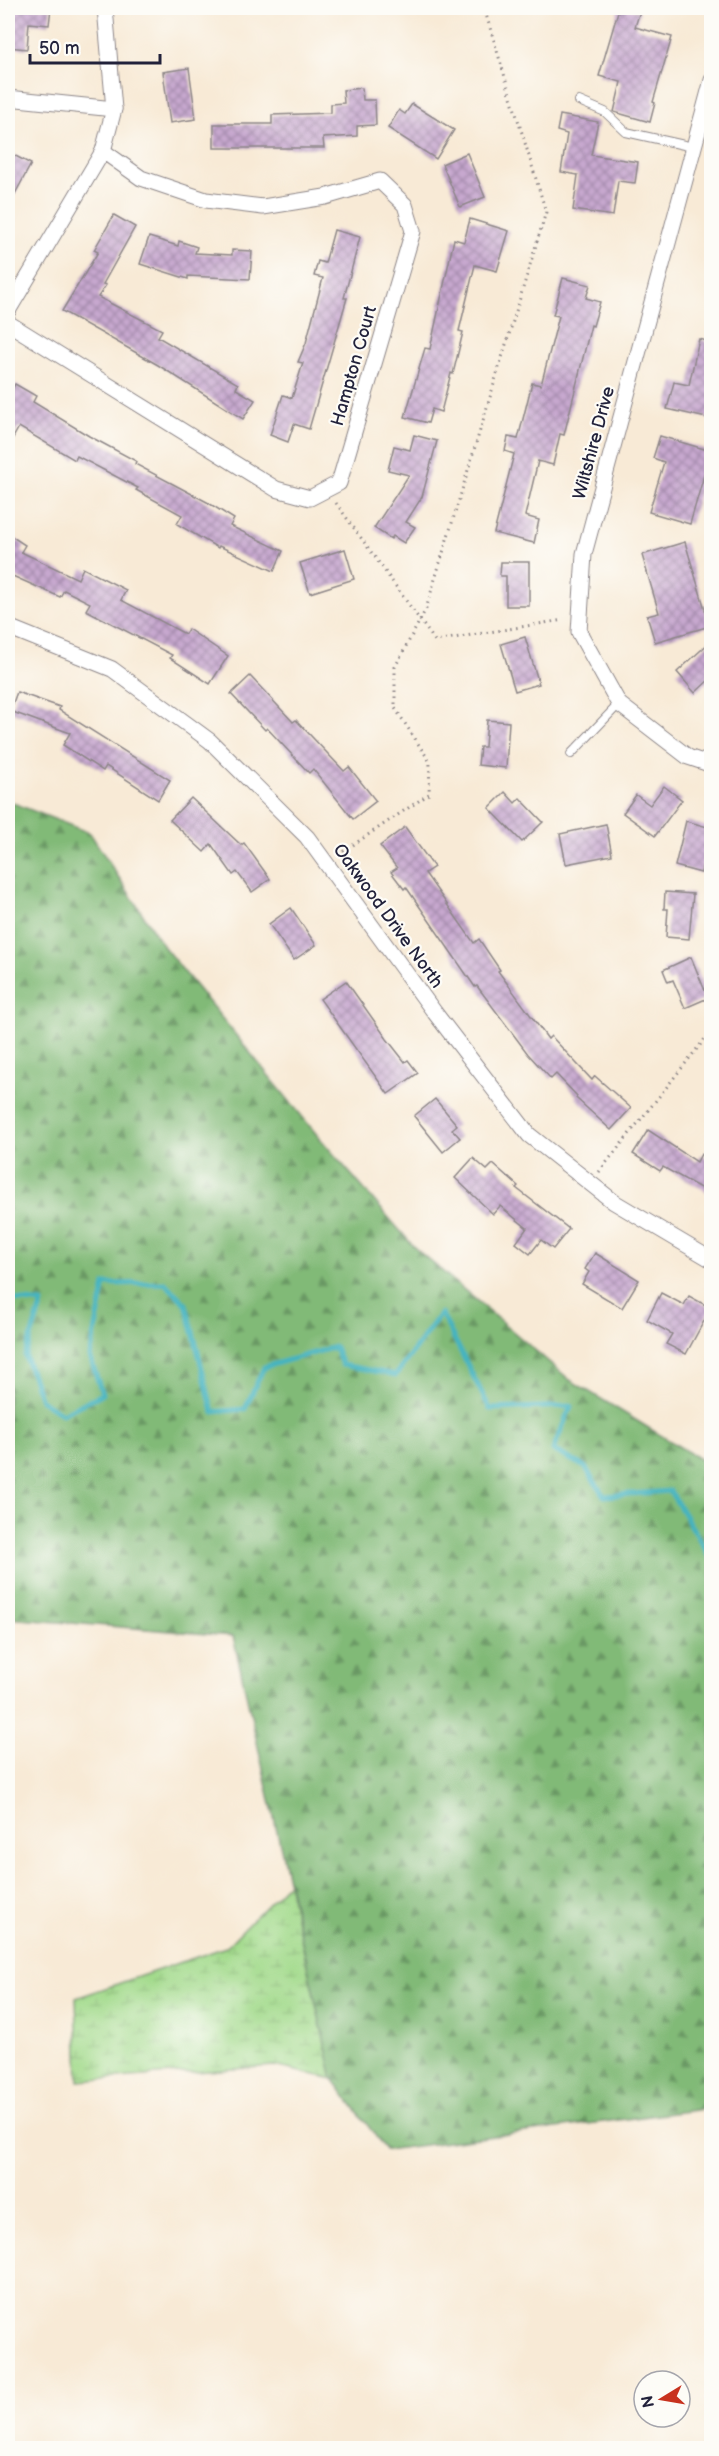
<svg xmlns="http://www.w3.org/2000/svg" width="719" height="2456" font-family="'Balsamiq Sans',sans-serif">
	<defs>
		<pattern id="forest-firs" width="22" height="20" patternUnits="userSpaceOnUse" patternTransform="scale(1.5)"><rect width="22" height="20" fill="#81ba77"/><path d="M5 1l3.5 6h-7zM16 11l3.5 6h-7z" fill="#699763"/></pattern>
		<pattern id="wetland-marsh" width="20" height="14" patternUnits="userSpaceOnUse" patternTransform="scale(1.5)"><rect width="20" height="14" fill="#a2da8b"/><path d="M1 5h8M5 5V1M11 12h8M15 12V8" fill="none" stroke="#8bbb79"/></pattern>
		<pattern id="building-cross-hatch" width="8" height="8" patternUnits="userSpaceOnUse" patternTransform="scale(1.5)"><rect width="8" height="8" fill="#c7a8cf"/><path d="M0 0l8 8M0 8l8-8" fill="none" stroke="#a188a9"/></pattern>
	</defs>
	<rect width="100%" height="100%" fill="#fdfcf7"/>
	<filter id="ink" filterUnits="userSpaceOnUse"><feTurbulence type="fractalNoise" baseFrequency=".0167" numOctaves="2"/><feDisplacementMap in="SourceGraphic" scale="12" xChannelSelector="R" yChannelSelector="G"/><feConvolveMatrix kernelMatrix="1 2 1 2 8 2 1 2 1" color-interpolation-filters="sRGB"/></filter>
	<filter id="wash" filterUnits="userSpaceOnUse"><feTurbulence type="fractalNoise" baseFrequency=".008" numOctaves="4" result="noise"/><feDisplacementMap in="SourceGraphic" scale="24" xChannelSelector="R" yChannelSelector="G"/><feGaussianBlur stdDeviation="1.35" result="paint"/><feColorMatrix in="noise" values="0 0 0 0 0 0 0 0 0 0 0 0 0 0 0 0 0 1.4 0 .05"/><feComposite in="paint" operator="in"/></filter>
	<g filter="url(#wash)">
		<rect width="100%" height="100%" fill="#f8ead6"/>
		<polygon fill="url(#forest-firs)" stroke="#526e59" stroke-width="1.5" points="8,801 90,833 164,947 318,1136 415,1248 570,1380 711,1466 711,2108 386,2150 333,2079 233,1636 8,1618"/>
		<polygon fill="url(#wetland-marsh)" stroke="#627e63" stroke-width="1.5" points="288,1883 333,2079 274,2066 79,2081 76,1998 226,1947"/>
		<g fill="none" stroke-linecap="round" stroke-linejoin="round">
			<polyline stroke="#45b4c0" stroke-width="5" points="8,1299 42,1303 25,1356 41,1400 62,1414 102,1394 90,1356 105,1284 165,1283 186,1304 213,1412 245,1409 264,1367 335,1347 342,1365 396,1375 441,1313 490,1409 571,1406 553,1450 585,1467 604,1496 670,1491 712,1560"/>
		</g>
		<g id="blocks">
			<g fill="url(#building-cross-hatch)">
				<polygon points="8,8 51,8 49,25 29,23 27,49 8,47"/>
				<polygon points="619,8 640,11 635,27 672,37 653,102 655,103 650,122 614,112 621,82 599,76"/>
				<polygon points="189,68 196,119 170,123 163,72"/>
				<polygon points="362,88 363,100 375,100 376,125 357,126 357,136 323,138 324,148 214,148 214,124 272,124 272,115 331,113 331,104 344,103 343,90"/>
				<polygon points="412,104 454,130 436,159 388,128 399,110 405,114"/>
				<polygon points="560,115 598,122 591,155 638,162 635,183 618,181 613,216 573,210 578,175 561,172 567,134 557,131"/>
				<polygon points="8,152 31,164 8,207"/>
				<polygon points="467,153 485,197 460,207 442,164"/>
				<polygon points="114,215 135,227 103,284 106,285 98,297 162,330 158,337 238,384 236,389 255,400 243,419 158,365 62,311 98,252 94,250"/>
				<polygon points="470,219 509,231 497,271 475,265 459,331 463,332 453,374 451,373 441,412 432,409 428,423 405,417 425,348 430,349 454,239 464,242"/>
				<polygon points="334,230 360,237 344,298 347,298 309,429 294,424 288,442 270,435 283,395 292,398 303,363 298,362 306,343 323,278 314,276 318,261 325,263"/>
				<polygon points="149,237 178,246 179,241 197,247 195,253 232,255 232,250 252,251 250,279 188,276 188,279 140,264"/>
				<polygon points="563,278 590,285 586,298 600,302 593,326 591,325 564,435 560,434 553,465 538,461 525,516 539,520 534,543 494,533 514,454 505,451 508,437 518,439 532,383 541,385 559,316 553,315"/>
				<polygon points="699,339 711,342 711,419 667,409 674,382 689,385"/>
				<polygon points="15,384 36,396 33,402 89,436 136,461 135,464 207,502 234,519 230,526 283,551 274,571 219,546 218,548 177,524 182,515 136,490 138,488 77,456 75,460 19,427 8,447 8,397"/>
				<polygon points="414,435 437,441 422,497 406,522 415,527 404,543 393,536 391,539 374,528 409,475 388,470 394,446 410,450"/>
				<polygon points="660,436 711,451 690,524 649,512 664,462 653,458"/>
				<polygon points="8,534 25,545 21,552 78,579 83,568 126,590 121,600 185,634 188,629 228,656 210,684 170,658 172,655 86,610 90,603 64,590 60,597 8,574"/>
				<polygon points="685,542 710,626 655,642 647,616 659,613 642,555"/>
				<polygon points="345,549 354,579 310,593 300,563"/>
				<polygon points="501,562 529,562 529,606 506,606 506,576 500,576"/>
				<polygon points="525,637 539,684 515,691 501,644"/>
				<polygon points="711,641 711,678 695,693 677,672"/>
				<polygon points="250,676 293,722 296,720 344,771 349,767 376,801 353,819 313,769 309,773 267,728 265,730 231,694"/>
				<polygon points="17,692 60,707 59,710 170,780 158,800 106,766 103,771 63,745 70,733 10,711"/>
				<polygon points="487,720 509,722 506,768 478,765 480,747 485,747"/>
				<polygon points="664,786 682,800 655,836 623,813 636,795 650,805"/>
				<polygon points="505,792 515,803 520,798 543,822 522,842 489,808"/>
				<polygon points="191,798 241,845 244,843 270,879 252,892 237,872 233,875 211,844 204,852 170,820"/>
				<polygon points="686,821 711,828 701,873 675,866"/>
				<polygon points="606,824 612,855 566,864 560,834"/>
				<polygon points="405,827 434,867 425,873 474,943 479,939 500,970 498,971 548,1039 551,1036 592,1080 595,1076 631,1108 611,1130 576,1098 577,1096 556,1074 551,1079 528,1054 477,986 475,987 406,887 404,889 391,872 397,868 380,846"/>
				<polygon points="665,892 693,894 689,939 666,937 668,909 664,909"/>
				<polygon points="291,908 316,945 294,960 269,924"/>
				<polygon points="691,957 708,998 685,1008 673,980 668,982 663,970"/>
				<polygon points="346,981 387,1039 405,1062 408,1060 418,1073 388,1094 320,999"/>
				<polygon points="435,1099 457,1125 452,1129 460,1138 443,1152 414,1116"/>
				<polygon points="648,1130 697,1162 701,1154 711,1160 711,1194 663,1167 660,1171 633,1154"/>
				<polygon points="473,1158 487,1170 493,1164 518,1186 516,1188 569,1229 553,1249 541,1240 530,1254 516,1243 527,1228 500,1206 493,1214 455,1178"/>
				<polygon points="595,1253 639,1280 622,1308 582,1284 589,1272 585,1269"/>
				<polygon points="661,1293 684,1305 689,1296 711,1308 686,1354 666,1344 672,1334 647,1320"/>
			</g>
		</g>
	</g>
	<g filter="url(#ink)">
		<use href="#blocks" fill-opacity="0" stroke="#8d8688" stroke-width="1.5"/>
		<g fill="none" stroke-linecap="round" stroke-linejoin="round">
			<g stroke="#8d8688" stroke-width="10">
				<g id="lane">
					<polyline points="579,101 605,112 626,132 693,147"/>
					<polyline points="571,754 619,704"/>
				</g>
			</g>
			<g stroke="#8d8688" stroke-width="17">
				<g id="street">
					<polyline points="712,80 584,554 579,632 619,704 688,757 712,765"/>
					<polyline points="8,98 114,109"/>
					<polyline points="8,311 103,151 114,109 105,8"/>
					<polyline points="8,323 276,489 310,498 339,483 413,231 405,205 380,181 325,197 263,207 206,200 141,178 103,151"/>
					<polyline points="8,627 112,669 210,741 307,837 435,1013 529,1135 614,1202 712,1260"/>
				</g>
			</g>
			<g stroke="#8d8688" stroke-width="3" stroke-dasharray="1.5 4.5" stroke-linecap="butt">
				<polyline points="336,503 435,641 563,620"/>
				<polyline points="338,855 429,794 430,762 395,708 395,667 426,609 546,212 484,8"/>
				<polyline points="599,1172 712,1030"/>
			</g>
			<use href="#lane" stroke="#fff" stroke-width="8"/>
			<use href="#street" stroke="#fff" stroke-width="15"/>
		</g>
	</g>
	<g text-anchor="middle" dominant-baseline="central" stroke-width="4.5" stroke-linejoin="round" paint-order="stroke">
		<g font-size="18" fill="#22223b" stroke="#fdfcf7">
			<text transform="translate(354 366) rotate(-74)">Hampton Court</text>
			<text transform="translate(594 443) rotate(-75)">Wiltshire Drive</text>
			<text transform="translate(388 916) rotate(54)">Oakwood Drive North</text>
		</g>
	</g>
	<rect width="719" height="2456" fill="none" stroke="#fdfcf7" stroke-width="30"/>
	<g transform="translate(662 2399) rotate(259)"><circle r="28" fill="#fdfcf7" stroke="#a5a5ac" stroke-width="1.5"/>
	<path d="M0-4.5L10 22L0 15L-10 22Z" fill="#c8321e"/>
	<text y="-9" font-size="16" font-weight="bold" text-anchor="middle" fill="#22223b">N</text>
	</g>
	<path d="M30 54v9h130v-9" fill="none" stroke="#22223b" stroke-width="3"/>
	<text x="39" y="54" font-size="18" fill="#22223b" stroke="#fdfcf7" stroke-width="4.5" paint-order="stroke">50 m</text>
</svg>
